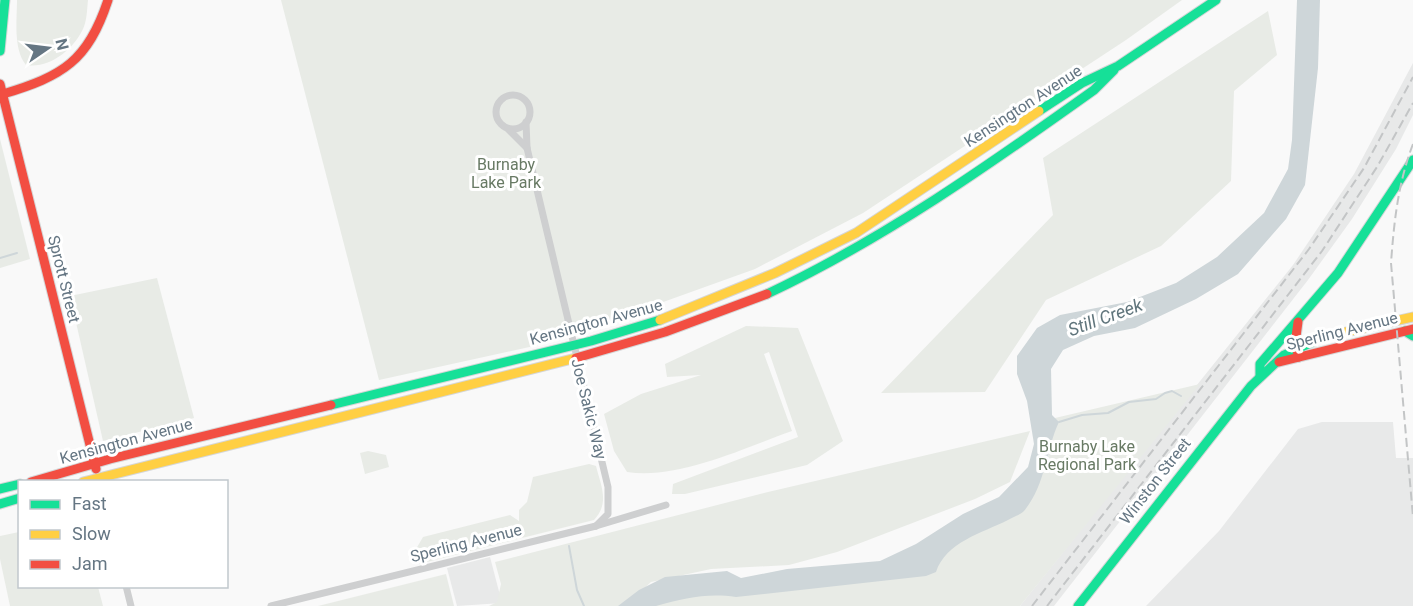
<svg xmlns="http://www.w3.org/2000/svg" width="1413" height="606" font-family="Roboto,sans-serif">
	<rect width="100%" height="100%" fill="#f9f9f9"/>
	<g fill="#e8e9e9">
		<polygon points="1413,63 1413,115 1396,149 1352,219 1308,280 1054,606 1020,606 1293,265 1354,174"/>
		<polygon points="1322,422 1393,422 1396,458 1413,458 1413,606 1146,606 1219,531 1298,429"/>
		<polygon points="490,557 502,603 457,606 447,568"/>
	</g>
	<g fill="#e8ebe6">
		<path d="M 17,0 L 88,0 C 87,9 87,21 83,29 C 73,50 49,69 26,65 C 13,49 17,19 17,0 Z"/>
		<polygon points="281,0 1182,0 1126,40 863,213 755,269 552,342 379,380"/>
		<polygon points="1268,11 1277,55 1234,91 1231,181 1161,246 1046,300 985,392 881,393 1053,215 1043,158"/>
		<polygon points="0,139 30,259 0,268"/>
		<polygon points="157,278 194,418 103,441 70,296"/>
		<path d="M 746,326 L 798,328 L 843,441 L 807,465 L 685,494 L 672,494 L 673,484 L 798,437 L 769,352 L 764,354 L 792,431 C 744,448 678,480 627,472 L 614,451 L 604,414 L 641,394 L 701,375 L 667,377 L 665,364 Z"/>
		<polygon points="1200,384 1020,606 643,606 698,590 914,571 1027,498 1055,418"/>
		<polygon points="1030,431 1010,482 975,499 837,552 789,565 711,569 651,582 625,606 489,606 497,602 501,584 495,562 768,492"/>
		<polygon points="368,451 386,455 389,467 365,474 360,453"/>
		<path d="M 589,464 L 596,466 C 601,486 610,503 594,520 L 419,564 L 416,549 L 423,537 L 510,515 L 519,521 L 519,510 L 527,502 L 533,477 Z"/>
		<polygon points="19,532 20,586 98,587 103,606 10,606 0,559 0,536"/>
		<polygon points="446,574 454,606 318,606"/>
	</g>
	<path fill="#ced6d9" d="M 1297,0 L 1320,0 L 1318,68 L 1305,185 L 1286,219 L 1238,274 L 1196,299 L 1135,328 L 1094,336 L 1063,350 L 1051,369 L 1052,415 L 1059,422 C 1046,449 1046,485 1024,511 C 1020,515 1013,517 1008,520 C 982,533 946,542 936,572 L 926,576 L 736,597 C 707,593 685,598 656,606 C 645,606 630,606 618,606 L 639,590 L 665,577 L 727,571 L 741,578 L 787,569 L 880,561 L 916,544 L 963,514 L 999,497 L 1028,467 L 1034,444 L 1027,401 L 1017,374 L 1017,356 L 1037,328 L 1060,315 L 1127,302 L 1176,283 L 1217,257 L 1264,213 L 1288,169 L 1292,140 Z"/>
	<g fill="none" stroke-linecap="round" stroke-linejoin="round">
		<g stroke="#ced6d9" stroke-width="2">
			<polyline points="0,258 17,253"/>
			<polyline points="1059,422 1082,415 1108,413 1129,402 1156,399 1165,393 1172,391 1181,396"/>
			<polyline points="569,546 577,590 584,606"/>
		</g>
		<g stroke="#d5d6d7" stroke-width="11">
			<g id="fast">
				<polyline points="0,51 5,0"/>
				<polyline points="1039,111 1082,83 1118,66 1216,0"/>
				<path d="M 767,294 C 884,239 989,165 1094,90 L 1114,70"/>
				<polyline points="1405,331 1413,336"/>
				<polyline points="1260,377 1260,364 1338,273 1413,160"/>
				<polyline points="331,405 591,341 660,320"/>
				<polyline points="0,489 20,484"/>
				<polyline points="0,504 20,498"/>
				<polyline points="1078,606 1251,386 1284,355 1324,337"/>
			</g>
		</g>
		<g stroke="#d5d6d7" stroke-width="11">
			<g id="slow">
				<polyline points="660,320 775,273 856,233 1039,111"/>
				<polyline points="1324,337 1413,317"/>
				<polyline points="83,482 576,358"/>
			</g>
		</g>
		<g stroke="#d5d6d7" stroke-width="11">
			<g id="jam">
				<polyline points="0,84 96,469"/>
				<path d="M 3,94 C 63,76 88,61 108,0"/>
				<polyline points="1298,322 1295,344 1299,357"/>
				<polyline points="576,358 665,332 767,294"/>
				<polyline points="1279,362 1413,329"/>
				<polyline points="31,482 110,459 331,405"/>
			</g>
		</g>
		<g stroke="#cecfd0" stroke-width="7">
			<circle cx="513" cy="112" r="17"/>
			<polyline points="526,122 527,148 608,487 608,514 596,526"/>
			<polyline points="508,129 527,148"/>
			<polyline points="126,586 131,606"/>
			<polyline points="271,606 596,526 666,505"/>
		</g>
		<use href="#fast" stroke="#16e098" stroke-width="9"/>
		<use href="#slow" stroke="#ffcf43" stroke-width="9"/>
		<use href="#jam" stroke="#f24e42" stroke-width="9"/>
		<g stroke="#c3c5c6" stroke-width="2" stroke-dasharray="9 4.5" stroke-linecap="butt">
			<path d="M 1413,144 C 1398,183 1394,222 1391,263 L 1413,517"/>
			<polyline points="1032,606 1309,249 1364,168 1413,77"/>
			<polyline points="1047,606 1322,251 1377,167 1413,103"/>
		</g>
	</g>
	<g text-anchor="middle" dominant-baseline="central" stroke-width="6" stroke-linejoin="round" paint-order="stroke">
		<g font-size="16" fill="#657683" stroke="#fff">
			<text transform="translate(1023 106) rotate(-33)">Kensington Avenue</text>
			<text transform="translate(64 279) rotate(76)">Sprott Street</text>
			<text transform="translate(596 322) rotate(-15)">Kensington Avenue</text>
			<text transform="translate(1342 331) rotate(-14)">Sperling Avenue</text>
			<text transform="translate(589 409) rotate(76)">Joe Sakic Way</text>
			<text transform="translate(126 441) rotate(-15)">Kensington Avenue</text>
			<text transform="translate(1155 481) rotate(-52)">Winston Street</text>
			<text transform="translate(466 543) rotate(-14)">Sperling Avenue</text>
		</g>
		<g font-size="16" fill="#687a64" stroke="#fff">
			<text x="506" y="164">Burnaby<tspan x="506" dy="18">Lake Park</tspan></text>
			<text x="1087" y="446">Burnaby Lake<tspan x="1087" dy="18">Regional Park</tspan></text>
		</g>
		<g font-size="18" font-style="italic" fill="#60757c" stroke="#fff">
			<text transform="translate(1105 317) rotate(-20)">Still Creek</text>
		</g>
	</g>
	<rect x="18" y="480" width="210" height="108" fill="#ffffff" stroke="#c1c8cd" stroke-width="1.5"/>
	<rect x="30" y="500" width="30" height="9" fill="#16e098" stroke="#c1c8cd" stroke-width="1.5"/>
	<text x="72" y="510" font-size="18" fill="#657683">Fast</text>
	<rect x="30" y="530" width="30" height="9" fill="#ffcf43" stroke="#c1c8cd" stroke-width="1.5"/>
	<text x="72" y="540" font-size="18" fill="#657683">Slow</text>
	<rect x="30" y="560" width="30" height="9" fill="#f24e42" stroke="#c1c8cd" stroke-width="1.5"/>
	<text x="72" y="570" font-size="18" fill="#657683">Jam</text>
	<g transform="translate(48 48) rotate(76)" stroke="#ffffff" stroke-width="4.5" paint-order="stroke">
	<path d="M0-4.5L10 22L0 15L-10 22Z" fill="#657683"/>
	<text y="-9" font-size="16" font-weight="bold" text-anchor="middle" fill="#657683">N</text>
	</g>
</svg>
